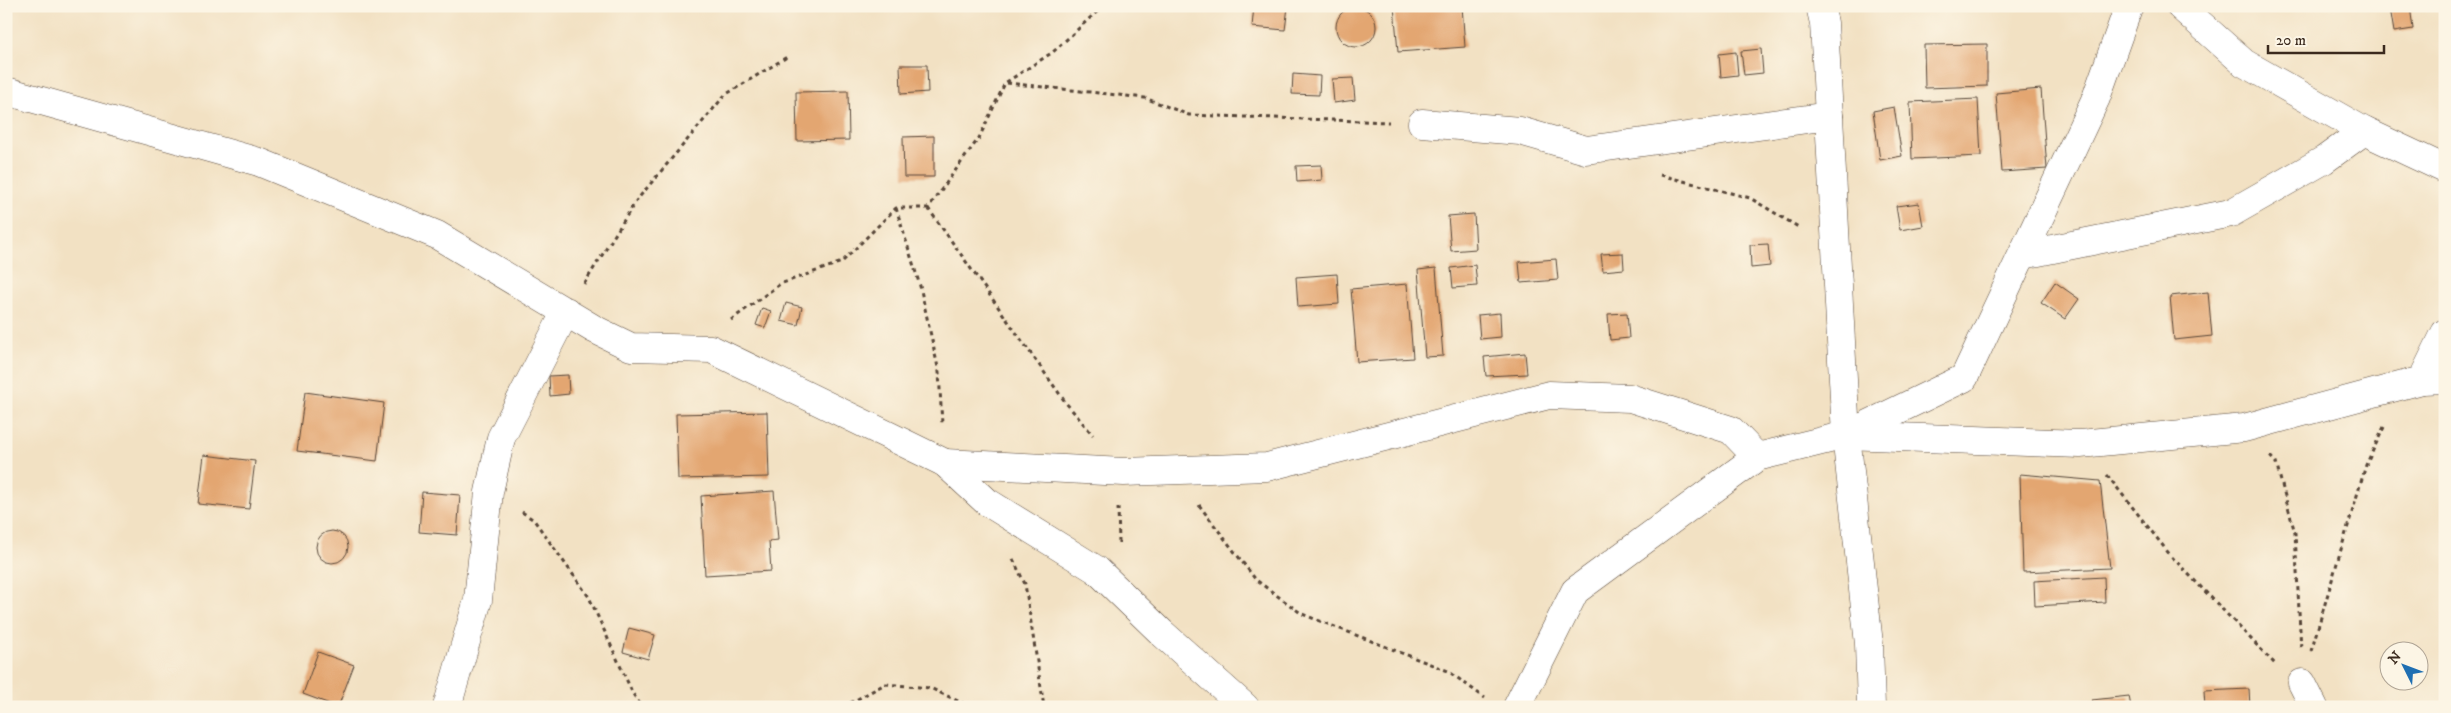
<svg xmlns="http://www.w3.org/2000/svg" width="2451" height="713" font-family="'IM FELL DW Pica',serif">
	<rect width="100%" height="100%" fill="#fcf5e5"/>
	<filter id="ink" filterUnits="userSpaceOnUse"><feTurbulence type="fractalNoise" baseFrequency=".02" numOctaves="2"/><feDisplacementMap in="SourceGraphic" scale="10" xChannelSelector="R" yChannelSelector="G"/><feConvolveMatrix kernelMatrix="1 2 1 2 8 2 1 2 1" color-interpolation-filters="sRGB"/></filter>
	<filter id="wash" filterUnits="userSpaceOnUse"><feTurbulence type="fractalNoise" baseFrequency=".0096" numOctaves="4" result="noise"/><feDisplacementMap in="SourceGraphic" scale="20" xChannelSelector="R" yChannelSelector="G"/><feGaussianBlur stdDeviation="1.12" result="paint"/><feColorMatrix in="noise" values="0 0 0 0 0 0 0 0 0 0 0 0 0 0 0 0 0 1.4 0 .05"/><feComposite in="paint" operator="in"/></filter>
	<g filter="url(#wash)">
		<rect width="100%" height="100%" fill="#f2e1c3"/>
		<g id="blocks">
			<g fill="#e3a671">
				<rect x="894" y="6" width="30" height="3"/>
				<polygon points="1254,6 1288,7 1285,30 1252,27"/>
				<polygon points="1394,6 1462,6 1465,47 1398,52"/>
				<polygon points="2410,6 2413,29 2394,32 2390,8"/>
				<circle cx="1356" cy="27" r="20"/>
				<polygon points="1987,44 1987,86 1925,88 1924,45"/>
				<polygon points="1761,49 1763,73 1744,75 1741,51"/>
				<polygon points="1736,52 1738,75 1721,77 1719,54"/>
				<polygon points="900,65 927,65 928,92 901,94"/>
				<polygon points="1293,74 1320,76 1319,95 1292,94"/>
				<polygon points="1353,78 1355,100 1334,103 1332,79"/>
				<polygon points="2041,89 2047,169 2002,172 1996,93"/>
				<polygon points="848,91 849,140 797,141 796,92"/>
				<polygon points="1978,99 1981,156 1912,159 1910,102"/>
				<polygon points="1894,107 1902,156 1880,160 1873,111"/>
				<polygon points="934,136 934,177 904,177 903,137"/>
				<polygon points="1321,165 1322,180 1297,182 1296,166"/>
				<polygon points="1919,203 1923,226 1900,230 1896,206"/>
				<polygon points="1474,214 1476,249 1451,251 1448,216"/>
				<polygon points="1768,244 1770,266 1751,268 1750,245"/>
				<polygon points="1623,253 1624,269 1603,271 1601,254"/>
				<polygon points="1556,259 1558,280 1521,283 1519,262"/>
				<polygon points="1475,265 1477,286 1453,288 1451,268"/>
				<polygon points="1436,268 1443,356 1425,357 1418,270"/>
				<polygon points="1337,274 1339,304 1298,307 1296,277"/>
				<polygon points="2055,282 2079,299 2065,319 2041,303"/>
				<polygon points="1407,284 1413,358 1357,362 1351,289"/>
				<polygon points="2208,292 2212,336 2174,340 2170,296"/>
				<polygon points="786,303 802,307 798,325 781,321"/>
				<polygon points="762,308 771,311 765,328 756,325"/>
				<polygon points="1500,313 1501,337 1480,339 1478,315"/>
				<polygon points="1627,313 1629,338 1610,340 1608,314"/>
				<polygon points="1525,353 1527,374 1486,376 1484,357"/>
				<polygon points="568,375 569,394 550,396 549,376"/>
				<polygon points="305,392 384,403 377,461 297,451"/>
				<polygon points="767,412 769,477 678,479 676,414"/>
				<polygon points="204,455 255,461 249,509 198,504"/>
				<polygon points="2020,474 2100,481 2110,568 2023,572"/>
				<polygon points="774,491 778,540 769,541 771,571 705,575 701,496"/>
				<polygon points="422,492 460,495 457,535 419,532"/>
				<circle cx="332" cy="547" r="16"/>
				<polygon points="2104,577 2105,602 2035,606 2034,581"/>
				<polygon points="629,628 655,635 648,659 623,652"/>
				<polygon points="318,652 354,665 338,707 303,694"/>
				<polygon points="2249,689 2250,707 2205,707 2204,691"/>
				<polygon points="2129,696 2131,707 2093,707 2092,700"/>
			</g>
		</g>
	</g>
	<g filter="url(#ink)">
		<use href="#blocks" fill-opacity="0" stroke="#564537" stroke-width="1"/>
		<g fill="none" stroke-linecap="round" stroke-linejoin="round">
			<g stroke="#564537" stroke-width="29">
				<g id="minor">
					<polyline points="1820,6 1824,23 1846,435"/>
					<polyline points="2180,6 2244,63 2364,131 2445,169"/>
					<polyline points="6,91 259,162 437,235 594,329 631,347 711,349 945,463 987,502 1097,570 1162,633 1245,707"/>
					<polyline points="1422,123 1520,131 1586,150 1829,116"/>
					<polyline points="2023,255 2231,213 2324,160 2364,131"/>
					<polyline points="2422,380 2445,333"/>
					<polyline points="945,463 1124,472 1267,467 1549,395 1630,398 1731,430 1757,457"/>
					<polyline points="2302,683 2314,707"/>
					<polyline points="447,707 478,600 489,492 501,438 566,311"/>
					<polyline points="1517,707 1575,591 1757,457 1846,435 2080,444 2244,428 2422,380 2445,379"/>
					<polyline points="1871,707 1869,644 1846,435 1964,378 2096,98 2129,6"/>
				</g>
			</g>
			<g stroke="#564537" stroke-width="3" stroke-dasharray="4 4" stroke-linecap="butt">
				<polyline points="1007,83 1145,98 1189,115 1389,122"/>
				<polyline points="1660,175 1750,198 1800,228"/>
				<polyline points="896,208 920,286 939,372 942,424"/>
				<polyline points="928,208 1066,403 1093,435"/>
				<polyline points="584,284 636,201 725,95 787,57"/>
				<polyline points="731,320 780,284 842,262 896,208 928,208 979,138 1005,83 1053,52 1103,6"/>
				<polyline points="2270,456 2276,463 2295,533 2301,650"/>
				<polyline points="2107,475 2171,556 2275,664"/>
				<polyline points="1199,505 1256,580 1302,614 1448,671 1485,698"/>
				<polyline points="1118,507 1119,543"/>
				<polyline points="522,512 534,520 589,597 633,694 642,707"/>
				<polyline points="1013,559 1025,584 1044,707"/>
				<polyline points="2311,651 2366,465 2384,427"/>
				<polyline points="843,707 885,684 930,688 971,707"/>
			</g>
			<use href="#minor" stroke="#fff" stroke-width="28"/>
		</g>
	</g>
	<rect width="2451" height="713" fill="none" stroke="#fcf5e5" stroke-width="25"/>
	<g transform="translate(2404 666) rotate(312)"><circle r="24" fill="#fcf5e5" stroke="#afa495"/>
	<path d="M0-4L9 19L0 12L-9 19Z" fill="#1f6fb2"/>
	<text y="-8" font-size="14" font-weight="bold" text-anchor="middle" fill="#3b2a1e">N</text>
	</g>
	<path d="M2268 45v8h116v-8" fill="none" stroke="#3b2a1e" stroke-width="2.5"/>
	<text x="2276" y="45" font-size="15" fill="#3b2a1e" stroke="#fcf5e5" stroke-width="4" paint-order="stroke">20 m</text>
</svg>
